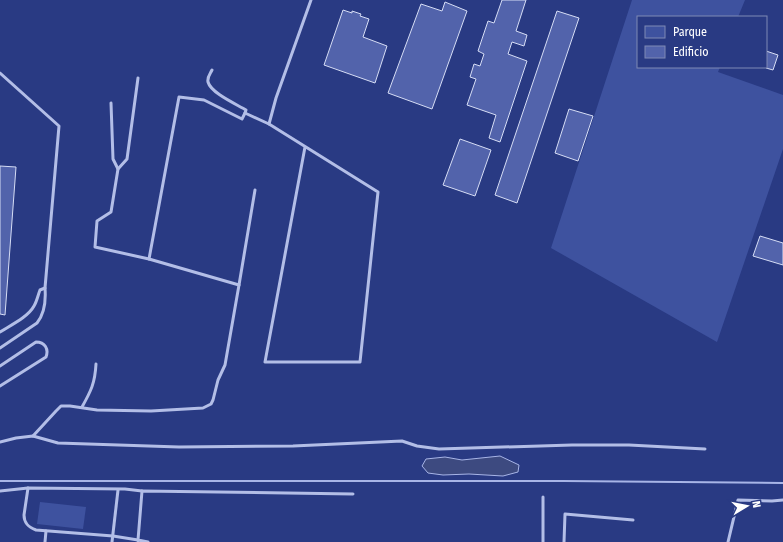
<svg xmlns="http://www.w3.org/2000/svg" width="783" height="542" font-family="'Fira Sans Condensed',sans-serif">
	<rect width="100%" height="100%" fill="#293a83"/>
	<g fill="#3e529f">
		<polygon points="632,0 745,0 738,17 638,17 638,67 720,67 718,72 783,95 783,149 717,342 551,248"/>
		<polygon points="40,502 86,507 83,529 37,524"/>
	</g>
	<polygon fill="#3d4a80" stroke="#a8b5e7" points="500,456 519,465 518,472 503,476 469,474 443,475 428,473 422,466 426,459 445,457 462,460"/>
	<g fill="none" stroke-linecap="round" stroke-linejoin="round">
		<polyline stroke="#a8b5e7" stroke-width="2" points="0,481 564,481 783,483"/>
	</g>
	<g fill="#5263ab" stroke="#d6ddf5">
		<polygon points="502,0 526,0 516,31 527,35 524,46 512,42 508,54 527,61 500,142 489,138 496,115 467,105 476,79 470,77 474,64 480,66 484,54 478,51 488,21 494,23"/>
		<polygon points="445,2 467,11 432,109 388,93 421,4 442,11"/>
		<polygon points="343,10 352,13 352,11 361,14 360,16 369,19 363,37 387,46 375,83 324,65"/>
		<polygon points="557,11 579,18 517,203 495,195"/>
		<polygon points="766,51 778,55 773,70 766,68"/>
		<polygon points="569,109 593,116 578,161 555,153"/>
		<polygon points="460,139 491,150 475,196 443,185"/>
		<polygon points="0,166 16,167 5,315 0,314"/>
		<polygon points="760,236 783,243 783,265 753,256"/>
	</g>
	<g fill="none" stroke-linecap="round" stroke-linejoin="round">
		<g stroke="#b3bee7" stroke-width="3">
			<path d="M 212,70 C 210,74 207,77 208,82 C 211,93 236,104 246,110 L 245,113 L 269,124"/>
			<path d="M 0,73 L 59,126 L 45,288 C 46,301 45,313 37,323 L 0,348"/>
			<polyline points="138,78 127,159 118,169 111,212 97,221 95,247 149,259"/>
			<polyline points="111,103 113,159 118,169"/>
			<polyline points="245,113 242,119 204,100 179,97 149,259 239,285 255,190"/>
			<polyline points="305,147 265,362 360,362 378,192 269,124 276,98 311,0"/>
			<path d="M 0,332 C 11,325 28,317 34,306 C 37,301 38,295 40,290 L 45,288"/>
			<path d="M 0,366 L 36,342 C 45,342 49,349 46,357 L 0,386"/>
			<path d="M 82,407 C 91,391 95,383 96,364"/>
			<polyline points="33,436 56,411 61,406 70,406 97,410 151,411 203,408 211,404 213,400 218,380 225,365 239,285"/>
			<polyline points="0,442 16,438 33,436 58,443 179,447 293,446 402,441 417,446 439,449 572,445 629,445 705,449"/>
			<path d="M 28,488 L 24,515 C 24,523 28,527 36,530 L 113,536 L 138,540 L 138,541"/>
			<polyline points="0,491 28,488 125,489 142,491"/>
			<polyline points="45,542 46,531"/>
			<polyline points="112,542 118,490"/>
			<polyline points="148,542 138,540 142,491 353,494"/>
			<polyline points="543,542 543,497"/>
			<polyline points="564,542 565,514 633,520"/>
			<polyline points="728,542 738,500 772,501 783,500"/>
		</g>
	</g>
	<rect x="637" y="16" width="130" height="52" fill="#293a83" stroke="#7f89b5"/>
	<rect x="645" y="26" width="20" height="12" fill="#3e529f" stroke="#7f89b5"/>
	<text x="673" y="36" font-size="12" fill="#ffffff">Parque</text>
	<rect x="645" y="46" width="20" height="12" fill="#5263ab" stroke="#7f89b5"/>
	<text x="673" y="56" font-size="12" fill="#ffffff">Edificio</text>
	<g transform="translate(747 506) rotate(80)" stroke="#293a83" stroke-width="3" paint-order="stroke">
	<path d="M0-3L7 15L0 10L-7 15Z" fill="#ffffff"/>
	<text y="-6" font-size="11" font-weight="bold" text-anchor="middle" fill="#ffffff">N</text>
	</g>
</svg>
